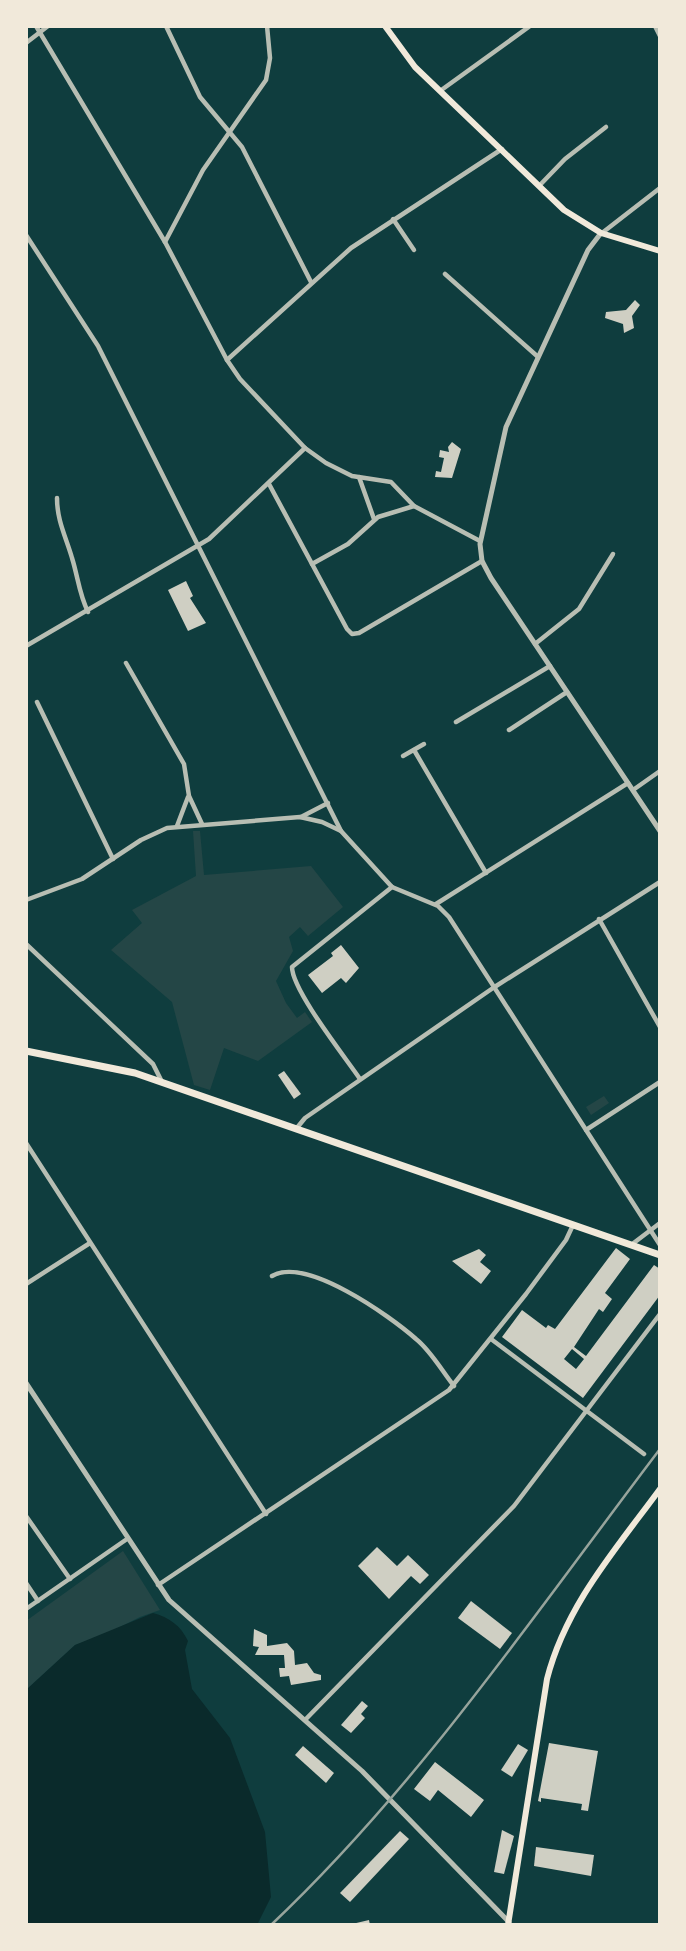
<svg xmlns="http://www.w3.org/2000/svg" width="686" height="1951" font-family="'Crimson Pro',serif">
	<rect width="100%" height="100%" fill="#0f3d3e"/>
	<g fill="#244646">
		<polygon points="193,831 200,831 204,875 311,866 343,907 308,936 300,927 289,937 293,951 276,981 286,1003 297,1018 305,1012 312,1022 258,1061 224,1048 210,1090 194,1085 172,1002 111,950 142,923 132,910 196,876"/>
		<polygon points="604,1096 609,1103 591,1115 586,1107"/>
		<polygon points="123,1551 160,1610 140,1617 102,1636 75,1645 26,1690 26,1621"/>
	</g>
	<path fill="#0a2a2b" d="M 153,1613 C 169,1617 181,1626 188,1641 L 185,1650 L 192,1689 L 230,1738 L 265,1832 L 271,1897 L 257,1925 L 26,1925 L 26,1690 L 75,1645 Z"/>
	<g fill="#cfcfc3" fill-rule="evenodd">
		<polygon points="635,300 640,305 632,316 634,328 624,333 623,324 605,318 606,312 626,310"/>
		<polygon points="452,442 461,449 452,478 435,477 436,471 441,472 444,458 439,457 440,450 449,452 448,447"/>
		<polygon points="186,581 193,596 190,598 206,623 188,631 168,590"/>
		<polygon points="341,945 359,968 346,983 341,978 322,993 308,975 333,956 331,953"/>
		<polygon points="284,1071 301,1094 294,1099 278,1075"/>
		<path d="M 616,1248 L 630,1259 L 605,1293 L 612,1299 L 603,1312 L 599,1309 L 574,1347 L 586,1356 L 654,1265 L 660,1269 L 660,1295 L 583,1398 L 502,1337 L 522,1310 L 546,1328 L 548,1325 L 555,1329 ZM 572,1349 L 584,1359 L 576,1369 L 564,1359 Z"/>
		<polygon points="479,1249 486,1255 480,1262 491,1271 481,1284 452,1261"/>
		<polygon points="377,1547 397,1566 408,1555 429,1575 420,1584 411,1576 389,1599 358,1566"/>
		<polygon points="471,1601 512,1633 500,1649 458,1618"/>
		<polygon points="254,1629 267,1635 267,1646 287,1643 294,1651 295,1665 307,1663 314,1673 321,1675 321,1680 291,1685 289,1676 280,1677 279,1668 285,1668 284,1655 255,1655 259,1647 253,1646"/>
		<polygon points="362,1701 368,1706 361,1714 365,1718 351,1733 341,1725"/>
		<polygon points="549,1743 598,1751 588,1811 581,1810 582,1804 541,1798 541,1802 538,1801"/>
		<polygon points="518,1744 528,1750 512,1777 501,1770"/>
		<polygon points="303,1746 334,1773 326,1783 295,1755"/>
		<polygon points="435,1762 484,1800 471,1817 438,1790 430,1801 414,1789"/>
		<polygon points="502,1830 514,1836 504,1874 494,1872"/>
		<polygon points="400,1831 409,1839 350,1902 340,1893"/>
		<polygon points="536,1847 594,1855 591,1876 534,1866"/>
		<polygon points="369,1920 370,1925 352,1925 352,1924"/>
	</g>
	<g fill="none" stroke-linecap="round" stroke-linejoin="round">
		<g stroke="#b8beb3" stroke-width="4.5">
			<polyline points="36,26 165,242 227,360 240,379 305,448 326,463 352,476 391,482 414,506 480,541"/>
			<polyline points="166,26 200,97 242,147 311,282"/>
			<polyline points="655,26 660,36"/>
			<polyline points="26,43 48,26"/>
			<polyline points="440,91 530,26"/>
			<polyline points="539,186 565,159 606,127"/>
			<polyline points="393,219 414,250"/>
			<polyline points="602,233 660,188"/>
			<polyline points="26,235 98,346 341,831"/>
			<polyline points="165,242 203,170 266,80 270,58 267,26"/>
			<polyline points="445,274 537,356"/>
			<polyline points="227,360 351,248 502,149"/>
			<polyline points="359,477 374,519"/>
			<polyline points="269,484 347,629 352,634 359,633 482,561"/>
			<path d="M 57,498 C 57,521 66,537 72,558 C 78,577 79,594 88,612"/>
			<polyline points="312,564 348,544 378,517 414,506"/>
			<polyline points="535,644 579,609 613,554"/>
			<polyline points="26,646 209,539 305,448"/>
			<polyline points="126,663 184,764 189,796 202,824"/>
			<polyline points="37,702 113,859"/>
			<polyline points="456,722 550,666"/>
			<polyline points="509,730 567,692"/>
			<polyline points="414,750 486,873"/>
			<polyline points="403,756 424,744"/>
			<polyline points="633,790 660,771"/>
			<polyline points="301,817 328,803"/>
			<polyline points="177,826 188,797"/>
			<polyline points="26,900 82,879 141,840 167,828 300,817 322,822 341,831 392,887 438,906 449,917 660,1245"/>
			<polyline points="436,904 628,783"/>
			<polyline points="599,919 660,1027"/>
			<polyline points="26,944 153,1064 162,1082"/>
			<path d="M 360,1079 C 345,1057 292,990 292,967 L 392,887"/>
			<polyline points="296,1129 305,1118 493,988 660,882"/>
			<polyline points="586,1130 660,1082"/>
			<polyline points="26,1143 266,1514"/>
			<polyline points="631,1245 660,1223"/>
			<path d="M 272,1276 C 306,1256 390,1316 416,1339 C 431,1351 442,1371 454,1386"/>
			<polyline points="26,1284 90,1243"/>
			<polyline points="491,1339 644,1454"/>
			<polyline points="26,1516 70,1579"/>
			<polyline points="26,1583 38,1601"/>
			<polyline points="158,1585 449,1390 526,1294 566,1240 573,1225"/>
			<polyline points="26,1609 127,1539"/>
			<polyline points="305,1720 514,1506 660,1314"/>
		</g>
		<g stroke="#b8beb3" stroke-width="5">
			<polyline points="601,233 588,250 506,427 480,544 482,561 491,578 660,831"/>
			<polyline points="26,1383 169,1600 362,1771 509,1922"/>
		</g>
		<g stroke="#f1e9da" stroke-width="6">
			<polyline points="385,26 415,67 564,210 601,233 660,251"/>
			<path d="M 508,1925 L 547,1679 C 566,1605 616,1549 660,1489"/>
		</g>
		<polyline stroke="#f1e9da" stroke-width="7" points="26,1051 135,1073 660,1255"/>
		<path stroke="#97a49c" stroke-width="2.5" d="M 271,1925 C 420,1784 536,1612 660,1449"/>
	</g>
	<rect width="686" height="1951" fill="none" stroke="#f1e9da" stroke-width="56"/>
</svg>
